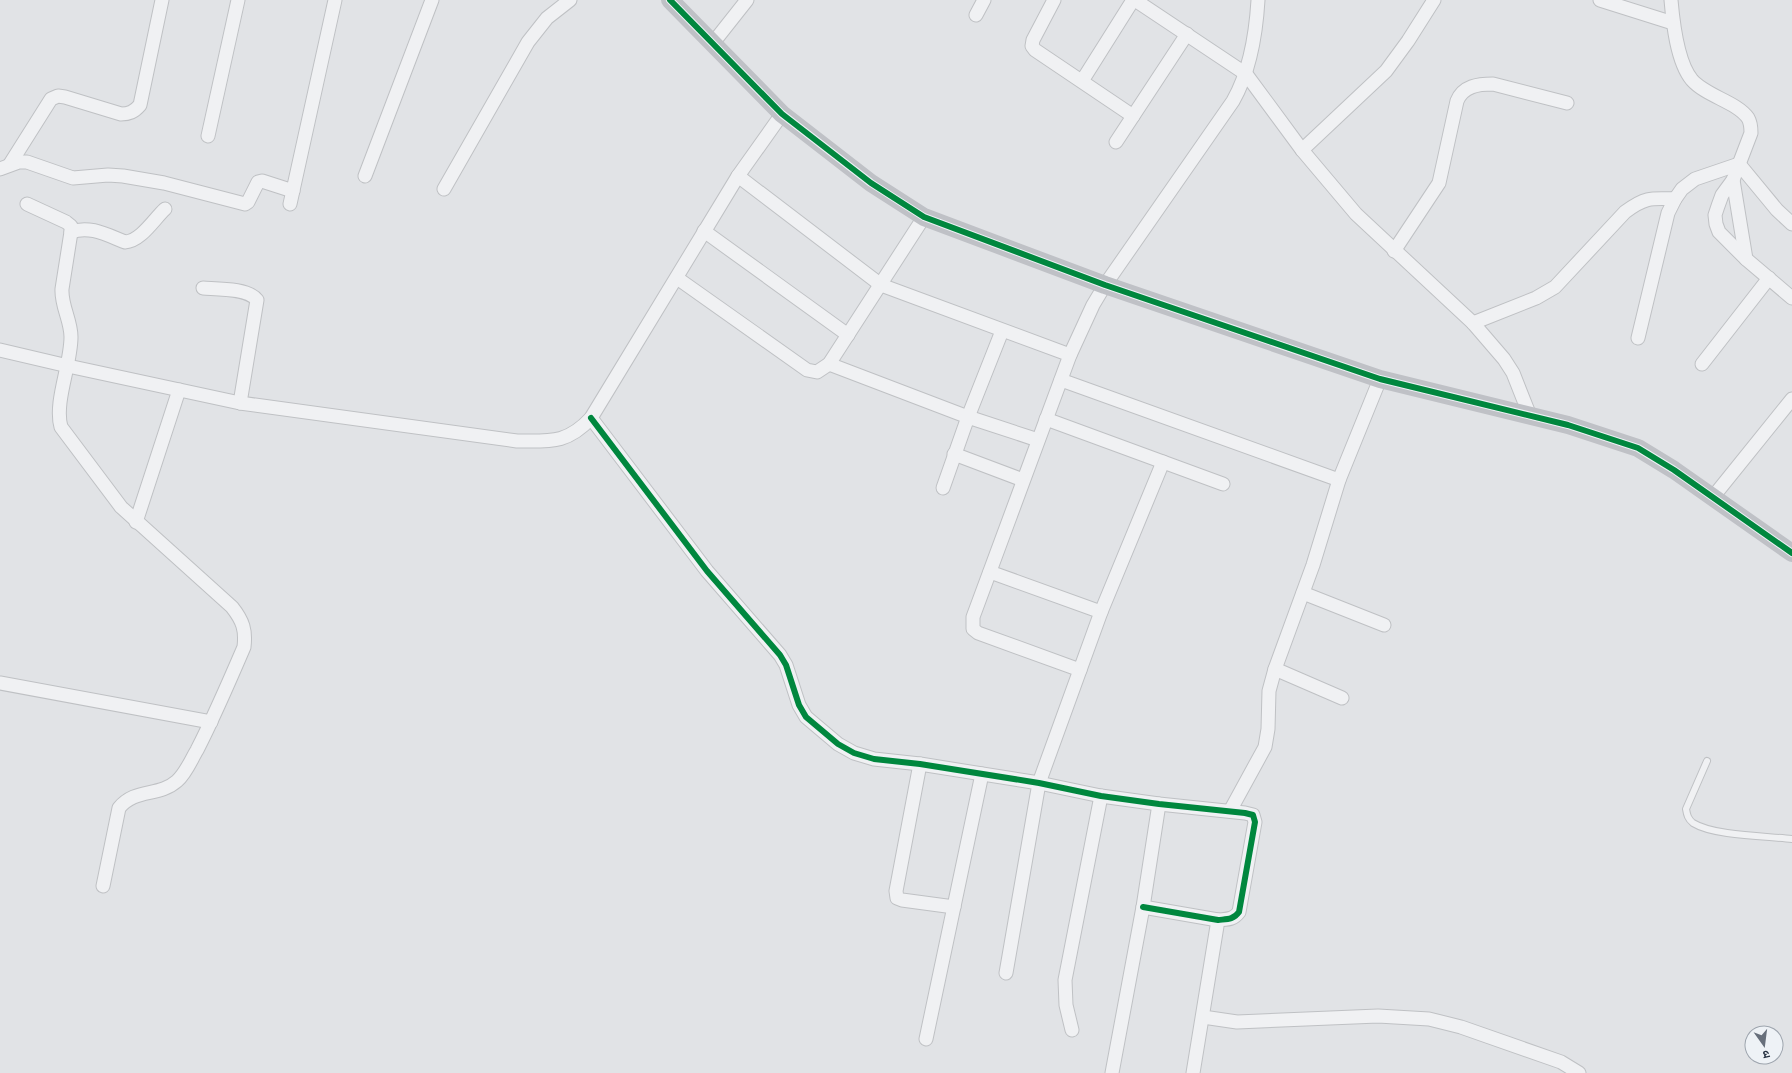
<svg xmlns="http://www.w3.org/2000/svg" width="1792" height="1073" font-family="'PT Sans Narrow','Noto Sans Devanagari',sans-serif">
	<rect width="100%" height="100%" fill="#e1e3e6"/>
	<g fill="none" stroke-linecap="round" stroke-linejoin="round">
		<g stroke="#bfc1c4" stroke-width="8">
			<path id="lane" d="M 1707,761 L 1686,809 C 1687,815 1688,819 1693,823 C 1714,836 1766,836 1792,839"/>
		</g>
		<g stroke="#bfc1c4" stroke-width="15">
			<g id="street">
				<polyline points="1054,0 1033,40 1032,46 1035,50 1133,116"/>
				<polyline points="1135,0 1246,74 1302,150 1356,214 1473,323 1504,359 1513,373 1530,416"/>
				<polyline points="1600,0 1673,23"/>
				<path d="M 1671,0 C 1673,23 1677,62 1692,80 C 1706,96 1737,102 1748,118 C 1751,123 1751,128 1751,133 L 1733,180 L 1722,195 L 1718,206 L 1715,215 L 1716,224 L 1719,232 L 1746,259 L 1792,298"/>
				<polyline points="976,15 984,0"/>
				<polyline points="713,43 747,0"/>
				<polyline points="1082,81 1133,0"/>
				<polyline points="208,136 238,0"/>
				<polyline points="1116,142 1187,34"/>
				<polyline points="1302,150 1386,71 1408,41 1434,0"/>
				<path d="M 10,164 L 51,99 L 58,96 L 65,97 L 121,114 C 129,114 134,112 140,105 L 162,0"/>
				<polyline points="0,169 19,162 27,162 73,178 108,175 123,176 164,183 245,204 248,202 258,182 262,181 293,191"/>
				<polyline points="365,176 432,0"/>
				<polyline points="738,176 881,285 1070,355"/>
				<polyline points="1733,180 1746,259"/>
				<polyline points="444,189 528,42 547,18 570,0"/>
				<path d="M 27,204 L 66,222 L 71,226 L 71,232 L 62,289 C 61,306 71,320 71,337 C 71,365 54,402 61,427 L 121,507 L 232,607 C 243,621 246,630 244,647 C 229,682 214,717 197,750 C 191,760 186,773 177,781 C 159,797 135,788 119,808 L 103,886"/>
				<polyline points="290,204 335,0"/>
				<polyline points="704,231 848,335"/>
				<path d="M 71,232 C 90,225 107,235 125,242 C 141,241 154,219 165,209"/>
				<path d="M 1394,251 L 1439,183 L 1457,101 C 1463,86 1478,84 1493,84 L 1567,103"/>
				<polyline points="677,278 807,370 817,372 829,364 924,217"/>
				<path d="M 203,288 C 217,289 248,288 257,300 L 240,403"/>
				<path d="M 1473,323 L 1536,298 L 1555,287 L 1625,212 C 1645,197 1651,198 1675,199"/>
				<polyline points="1638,338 1668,213 1675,199 1682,189 1695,179 1739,164 1777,210 1792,224"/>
				<path d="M 0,350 L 68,366 L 240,403 L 517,441 C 550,441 567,444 591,418 L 738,176 L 782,114"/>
				<polyline points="829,364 968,417 1038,440"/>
				<polyline points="1702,364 1769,278"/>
				<polyline points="1061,380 1339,480"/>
				<path d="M 591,418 L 707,571 L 780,655 L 786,665 L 799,705 L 806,717 L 838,744 L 854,753 L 874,759 L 920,764 L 1039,783 L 1101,796 L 1159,804 L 1245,813 L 1253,815 L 1255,822 L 1239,912 C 1233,920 1227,919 1218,920 L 1143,907"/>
				<polyline points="1046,419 1223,484"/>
				<polyline points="954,454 1023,480"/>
				<polyline points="943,488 968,417 1002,331"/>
				<polyline points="1713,497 1792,399"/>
				<polyline points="136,522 179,390"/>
				<polyline points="990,572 1101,612"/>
				<polyline points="1303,593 1384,625"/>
				<polyline points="1275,669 1342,698"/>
				<path d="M 1080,670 L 978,633 L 973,629 L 973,617 L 1070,355 L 1093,305 L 1105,285 L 1233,101 C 1250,71 1256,34 1258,0"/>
				<polyline points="0,683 211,722"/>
				<polyline points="920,764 896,891 897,898 902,900 954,907"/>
				<polyline points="1230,811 1265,747 1268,729 1269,691 1275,669 1313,565 1339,480 1380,379"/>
				<polyline points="1006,973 1039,783 1101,612 1163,462"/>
				<polyline points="1203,1017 1237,1022 1378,1016 1429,1019 1461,1027 1561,1062 1579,1073"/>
				<polyline points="1072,1030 1066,1005 1065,980 1101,796"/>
				<polyline points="926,1039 982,774"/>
				<polyline points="1112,1073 1143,907 1159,804"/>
				<polyline points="1193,1073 1218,920"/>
			</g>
		</g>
		<use href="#lane" stroke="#f0f1f3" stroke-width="6"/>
		<use href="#street" stroke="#f0f1f3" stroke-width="13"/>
		<polyline stroke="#bfc1c6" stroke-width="18" points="670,0 782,114 871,183 924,217 1105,285 1380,379 1568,425 1638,448 1674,470 1792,553"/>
		<g stroke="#eef2f6" stroke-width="8">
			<g id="cycleway">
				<polyline points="670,0 782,114 871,183 924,217 1105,285 1380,379 1568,425 1638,448 1674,470 1792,553"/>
				<path d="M 591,418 L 707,571 L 780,655 L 786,665 L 799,705 L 806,717 L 838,744 L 854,753 L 874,759 L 920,764 L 1039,783 L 1101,796 L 1159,804 L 1245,813 L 1253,815 L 1255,822 L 1239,912 C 1233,920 1227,919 1218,920 L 1143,907"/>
			</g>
		</g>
		<use href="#cycleway" stroke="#00873e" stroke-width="6"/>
	</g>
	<g transform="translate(1764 1045) rotate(166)"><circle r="19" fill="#eef2f6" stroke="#9ea5ae"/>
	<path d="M0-3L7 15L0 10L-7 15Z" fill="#676f7b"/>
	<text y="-6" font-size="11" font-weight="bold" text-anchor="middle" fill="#263141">उ</text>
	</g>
</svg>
